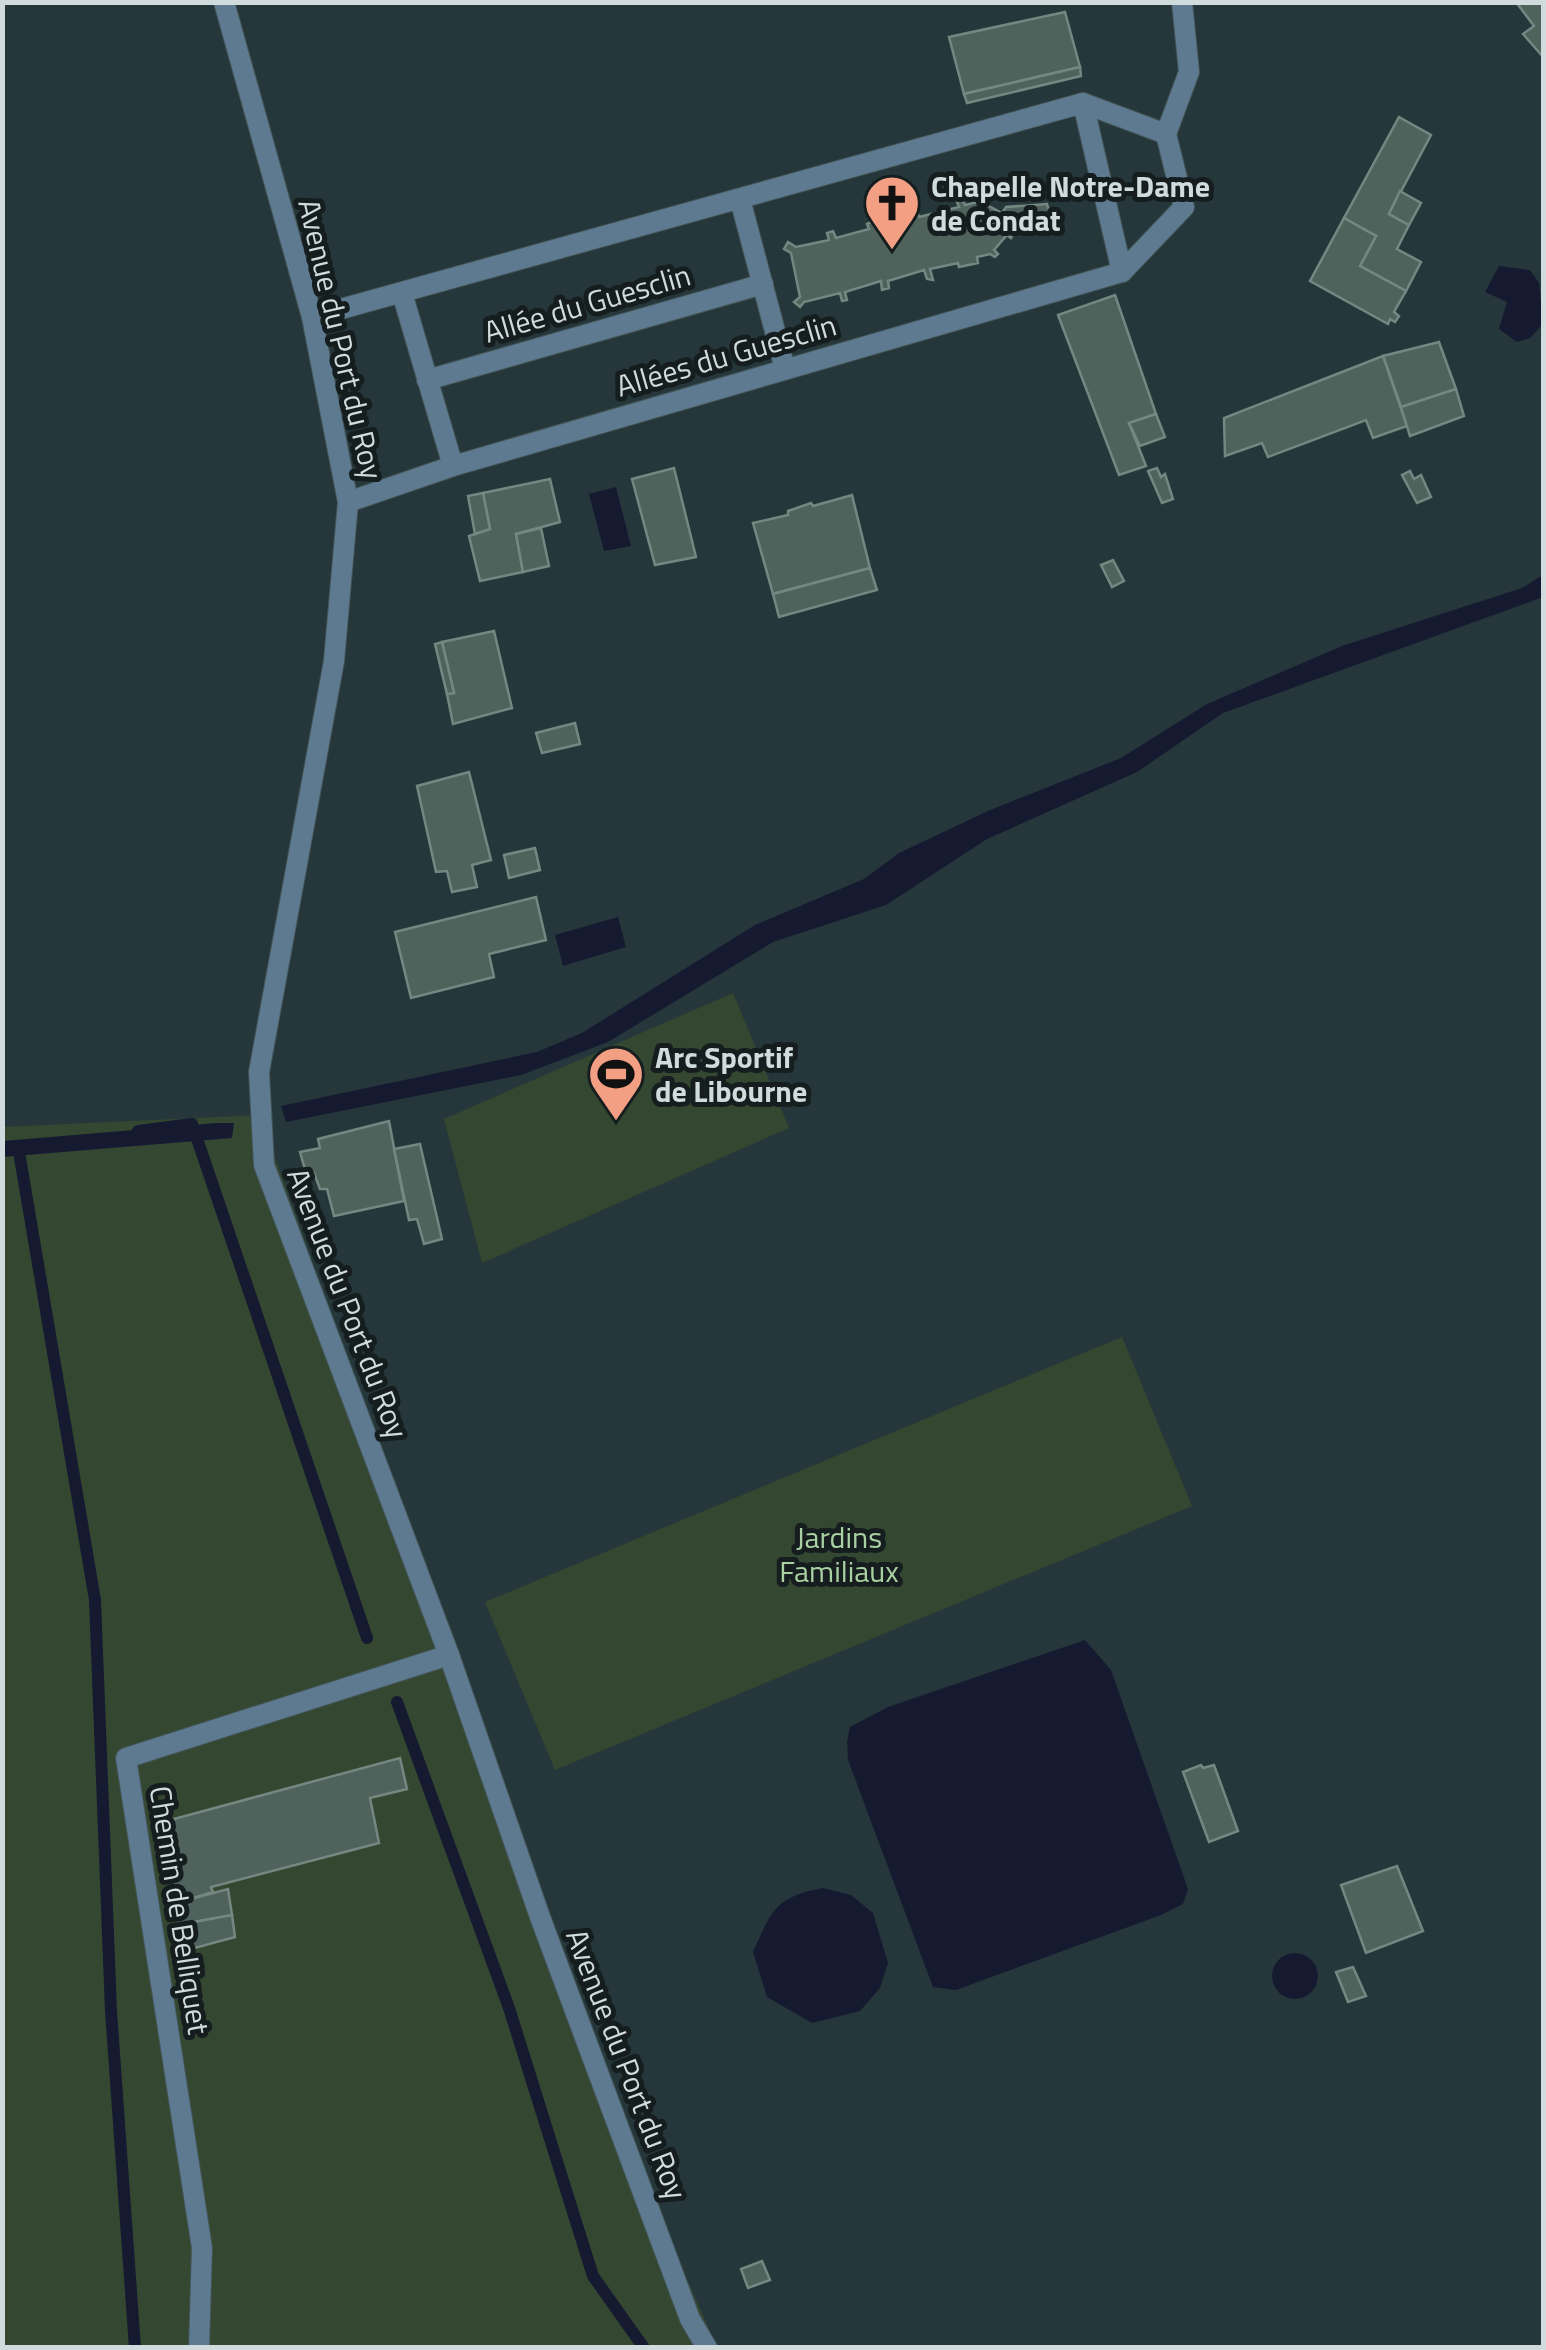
<svg xmlns="http://www.w3.org/2000/svg" width="1546" height="2350" font-family="'Titillium Web',sans-serif">
	<rect width="100%" height="100%" fill="#25373a"/>
	<g fill="#344831">
		<polygon points="733,993 789,1128 482,1263 444,1119"/>
		<polygon points="260,1115 617,2121 717,2347 3,2347 2,1127"/>
		<polygon points="1122,1337 1192,1506 555,1770 485,1602"/>
	</g>
	<g fill="#161a31">
		<polygon points="1499,266 1530,270 1539,283 1543,324 1530,338 1517,342 1499,329 1507,302 1485,292"/>
		<polygon points="616,487 631,546 604,551 589,494"/>
		<polygon points="1543,575 1543,597 1223,713 1137,772 987,839 886,905 773,942 608,1042 521,1075 286,1122 281,1106 537,1052 582,1033 755,925 864,879 899,853 990,810 1121,758 1207,704 1342,646 1522,588"/>
		<polygon points="618,917 626,947 563,966 555,935"/>
		<polygon points="217,1123 234,1123 232,1138 3,1157 3,1141"/>
		<polygon points="1085,1640 1111,1670 1188,1889 1183,1904 1161,1915 956,1990 933,1987 848,1760 847,1741 850,1727 888,1707"/>
		<path d="M 823,1888 L 851,1895 L 873,1913 L 888,1963 L 880,1988 L 860,2011 L 812,2023 L 767,1997 L 753,1952 C 772,1910 775,1897 823,1888 Z"/>
		<circle cx="1295" cy="1976" r="23"/>
	</g>
	<g fill="none" stroke-linecap="round" stroke-linejoin="round">
		<g stroke="#161a31" stroke-width="12">
			<polyline points="138,1131 192,1124 367,1638"/>
			<polyline points="18,1146 95,1600 111,2011 135,2348"/>
			<polyline points="397,1702 509,2008 593,2276 644,2348"/>
		</g>
	</g>
	<g fill="#50625c" stroke="#748781" stroke-width="2.5">
		<polygon points="1516,2 1544,2 1544,58 1523,34 1534,26"/>
		<polygon points="1065,12 1080,67 964,94 949,37"/>
		<polygon points="1080,67 1081,76 967,103 964,94"/>
		<polygon points="1399,117 1431,135 1389,214 1409,225 1397,249 1421,262 1406,291 1360,266 1376,236 1344,218"/>
		<polygon points="1400,191 1421,203 1409,225 1389,214"/>
		<polygon points="981,197 987,198 985,204 1002,213 1006,207 1047,204 1052,220 1035,233 1013,234 1011,238 1007,235 994,250 998,254 995,257 990,254 977,257 978,263 959,267 958,263 930,269 933,280 927,279 924,270 888,281 889,288 882,290 881,281 845,292 847,300 842,301 840,293 804,302 800,307 794,302 800,297 791,253 784,249 788,242 796,247 829,240 827,233 833,231 836,238 869,229 867,224 874,221 876,227 913,219 909,209 916,208 919,217 959,207 957,202 962,200 965,205 978,202"/>
		<polygon points="1344,218 1376,236 1360,266 1406,291 1394,312 1399,316 1395,322 1390,319 1388,324 1310,281"/>
		<polygon points="1115,295 1156,414 1129,423 1146,466 1119,475 1058,315"/>
		<polygon points="1439,342 1456,389 1401,407 1383,356"/>
		<polygon points="1383,356 1407,426 1373,438 1366,420 1268,457 1262,443 1225,456 1224,418"/>
		<polygon points="1456,389 1464,416 1410,436 1401,407"/>
		<polygon points="1156,414 1165,437 1140,446 1129,423"/>
		<polygon points="674,468 696,557 655,565 632,479"/>
		<polygon points="1157,468 1161,477 1165,474 1173,499 1162,503 1148,471"/>
		<polygon points="1410,471 1414,479 1421,475 1431,497 1417,503 1402,475"/>
		<polygon points="550,479 560,522 516,534 523,572 480,581 469,536 490,529 483,493"/>
		<polygon points="483,493 490,529 475,534 468,496"/>
		<polygon points="852,495 870,568 773,594 753,523 788,515 788,511 811,503 813,506"/>
		<polygon points="541,528 549,566 523,572 516,534"/>
		<polygon points="1113,560 1124,581 1112,587 1101,565"/>
		<polygon points="870,568 877,590 779,617 773,594"/>
		<polygon points="494,631 512,708 453,724 447,694 454,693 442,642"/>
		<polygon points="442,642 454,693 447,694 435,644"/>
		<polygon points="575,723 580,744 542,753 536,733"/>
		<polygon points="469,772 491,860 472,865 477,887 452,892 447,871 436,872 417,786"/>
		<polygon points="535,848 540,870 509,878 504,855"/>
		<polygon points="536,897 546,940 489,954 494,977 411,998 395,932"/>
		<polygon points="389,1121 404,1201 334,1216 327,1189 320,1189 314,1173 306,1173 300,1152 320,1148 318,1139"/>
		<polygon points="420,1144 442,1239 424,1244 417,1219 409,1220 394,1149"/>
		<polygon points="400,1758 407,1789 370,1798 379,1843 211,1887 213,1892 176,1903 174,1819"/>
		<polygon points="1201,1765 1203,1768 1214,1765 1238,1831 1209,1842 1183,1772"/>
		<polygon points="1397,1866 1423,1931 1366,1953 1341,1885"/>
		<polygon points="228,1889 232,1915 178,1925 176,1903"/>
		<polygon points="232,1915 235,1937 180,1952 178,1925"/>
		<polygon points="1353,1967 1366,1996 1348,2002 1336,1972"/>
		<polygon points="762,2261 770,2280 748,2288 741,2269"/>
	</g>
	<g fill="none" stroke-linecap="round" stroke-linejoin="round">
		<g stroke="#445557" stroke-width="22">
			<g id="street">
				<polyline points="224,2 312,317 348,502 334,661 259,1072 264,1165 449,1655 540,1917 690,2319 707,2348"/>
				<polyline points="1083,103 1122,272"/>
				<polyline points="1166,134 1189,72 1182,2"/>
				<polyline points="740,199 785,369"/>
				<polyline points="402,293 453,466"/>
				<polyline points="312,317 1083,103 1166,134 1184,207 1122,272 453,466 348,502"/>
				<polyline points="427,380 763,284"/>
				<polyline points="199,2348 202,2248 126,1758 449,1655"/>
			</g>
		</g>
		<use href="#street" stroke="#5d7a90" stroke-width="20"/>
	</g>
	<defs>
		<g id="church-pin" transform="scale(2.875)"><path d="M0 17L-7.5 6A9.5 9.5 0 1 1 7.5 6Z" fill="#f39f83" stroke="#151d1e"/><path d="M-1.2-6h2.4v3.5h3.3v2.4h-3.3V6h-2.4V-.1h-3.3v-2.4h3.3Z" fill="#111"/></g>
		<g id="stadium-pin" transform="scale(2.875)"><path d="M0 17L-7.5 6A9.5 9.5 0 1 1 7.5 6Z" fill="#f39f83" stroke="#151d1e"/><path d="M0-5a6.5 5 0 1 0 0 10a6.5 5 0 1 0 0-10ZM-3.5-1.8h7v3.6h-7Z" fill="#111"/></g>
	</defs>
	<g fill-rule="evenodd">
		<use href="#church-pin" x="892" y="203"/>
		<use href="#stadium-pin" x="616" y="1074"/>
	</g>
	<g text-anchor="middle" dominant-baseline="central" stroke-width="10" stroke-linejoin="round" paint-order="stroke">
		<g font-size="30" font-weight="bold" fill="#d0dbdd" stroke="#151d1e" text-anchor="start">
			<text x="931" y="186">Chapelle Notre-Dame<tspan x="931" dy="34">de Condat</tspan></text>
			<text x="655" y="1057">Arc Sportif<tspan x="655" dy="34">de Libourne</tspan></text>
		</g>
		<g font-size="30" fill="#d0dbdd" stroke="#151d1e">
			<text transform="translate(587 303) rotate(-16)">Allée du Guesclin</text>
			<text transform="translate(341 339) rotate(77)">Avenue du Port du Roy</text>
			<text transform="translate(726 355) rotate(-16)">Allées du Guesclin</text>
			<text transform="translate(348 1303) rotate(69)">Avenue du Port du Roy</text>
			<text transform="translate(180 1910) rotate(81)">Chemin de Belliquet</text>
			<text transform="translate(627 2064) rotate(69)">Avenue du Port du Roy</text>
		</g>
		<g font-size="30" fill="#a9d0a2" stroke="#151d1e">
			<text x="839" y="1537">Jardins<tspan x="839" dy="34">Familiaux</tspan></text>
		</g>
	</g>
	<rect width="1546" height="2350" fill="none" stroke="#d0dbdd" stroke-width="10"/>
</svg>
